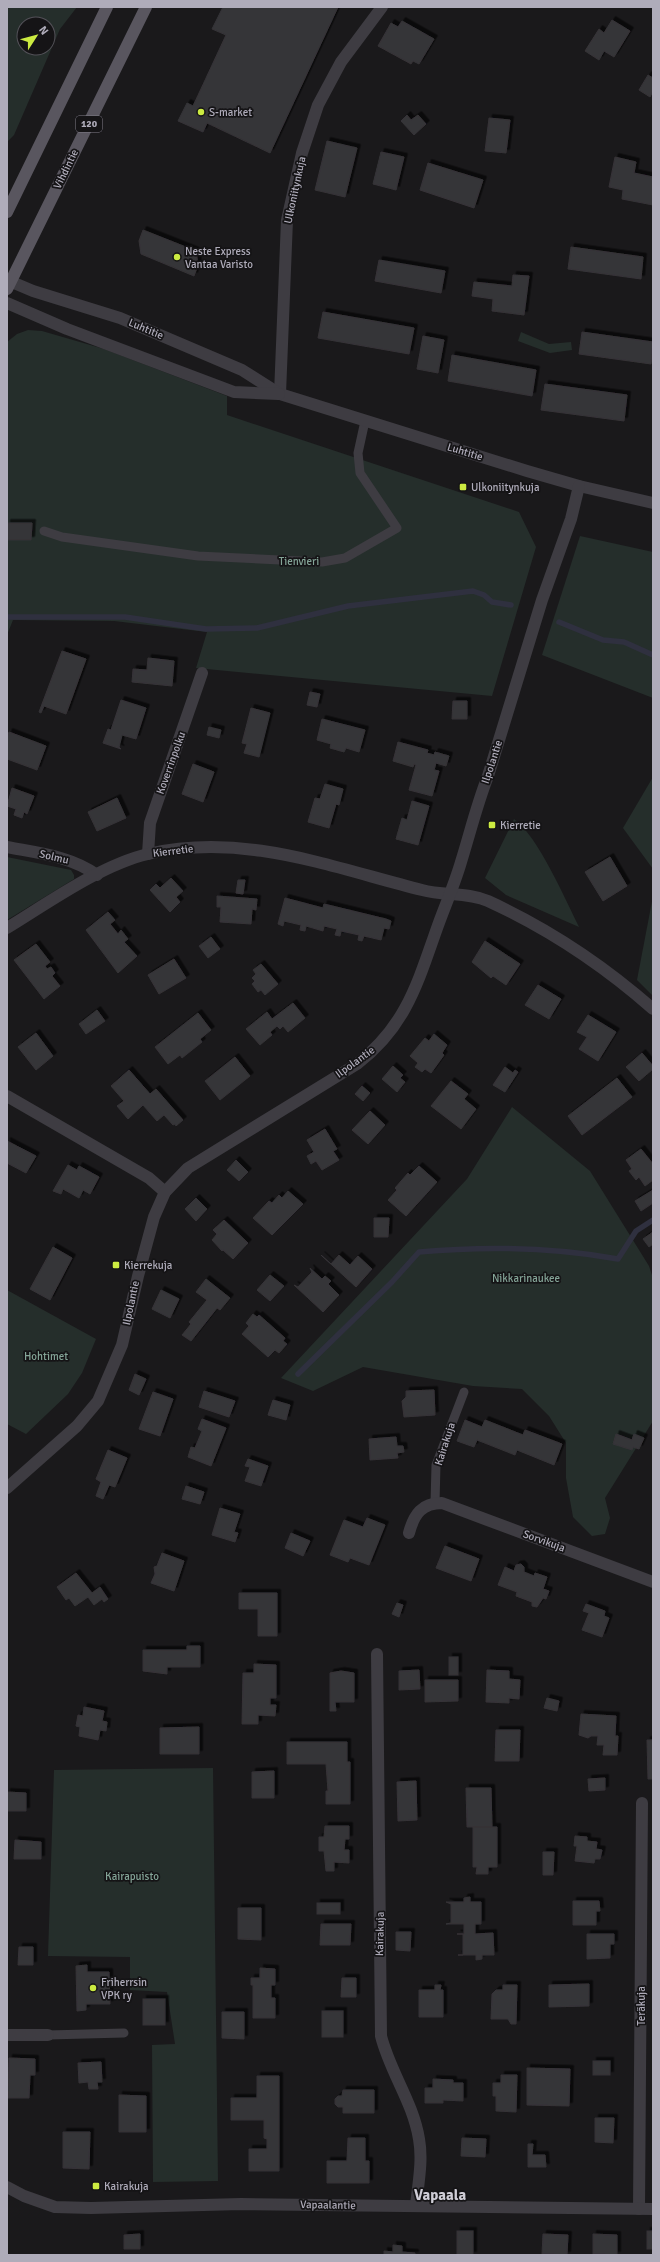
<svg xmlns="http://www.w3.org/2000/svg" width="660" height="2262" font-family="Signika,sans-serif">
	<defs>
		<filter id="shadow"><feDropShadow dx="3.5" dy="-3.5" stdDeviation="0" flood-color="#0009"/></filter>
	</defs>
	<rect width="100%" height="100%" fill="#1a191b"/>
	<g fill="#252e2b" fill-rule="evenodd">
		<path d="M 7,7 L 77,7 L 60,29 L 14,135 L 7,142 ZM 24,24 L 48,24 L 48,48 L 24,48 Z"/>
		<polygon points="28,330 42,331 104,349 227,396 227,415 519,512 536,547 492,696 196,668 207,632 114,621 13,620 7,635 7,342 17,334"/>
		<polygon points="521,332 549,344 571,342 572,350 550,353 518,341"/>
		<polygon points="580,536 653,552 653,698 542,655"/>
		<polygon points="653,777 653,869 623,828"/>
		<path d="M 514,819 C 538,836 565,899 579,927 L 506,895 L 485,878 Z"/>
		<polygon points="7,857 71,870 74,875 74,879 7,920"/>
		<polygon points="653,896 653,996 637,980"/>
		<polygon points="512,1107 590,1171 649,1266 653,1278 653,1421 605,1498 610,1518 605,1534 592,1536 573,1517 566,1478 566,1443 549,1416 522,1389 473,1386 363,1367 313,1391 281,1378 467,1179"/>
		<polygon points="7,1290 96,1339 82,1373 68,1394 26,1434 7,1424"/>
		<polygon points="213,1768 218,2181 153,2182 152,2045 175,2044 167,1992 130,1990 130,1957 48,1956 54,1770"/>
	</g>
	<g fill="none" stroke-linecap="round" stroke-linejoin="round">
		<g stroke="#2f303f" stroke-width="5.5">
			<polyline points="7,617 125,617 206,629 257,628 348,606 473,591 484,595 492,602 511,605"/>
			<polyline points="559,622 603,640 624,642 653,655"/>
			<path d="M 298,1374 L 392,1282 L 419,1252 C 485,1246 552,1247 618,1259 L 636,1231 L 653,1220"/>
		</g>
	</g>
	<g fill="#363437" stroke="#353337" filter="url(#shadow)">
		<polygon points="223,7 338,7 270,153 207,123 203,132 178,121 187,103 193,106 226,35 212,29"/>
		<polygon points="612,20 630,31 614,57 604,51 599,60 585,51 599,29 604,33"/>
		<polygon points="402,21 434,39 419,64 413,61 411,64 378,46 391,23 398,27"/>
		<polygon points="648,75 653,78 653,91 650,97 639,90"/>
		<polygon points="407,115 411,120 418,115 426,124 414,135 401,121"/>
		<polygon points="489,118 510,120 506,153 485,151"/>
		<polygon points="327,141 357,148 345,197 315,190"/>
		<polygon points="381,152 404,157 396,190 373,184"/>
		<polygon points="615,157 636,162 634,173 653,177 653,205 622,199 623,190 609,187"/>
		<polygon points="428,163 483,180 474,208 420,190"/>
		<polygon points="143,230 196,251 198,265 194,276 141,254 139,241"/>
		<polygon points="571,247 643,257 641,279 568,269"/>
		<polygon points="379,260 445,271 441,293 375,281"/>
		<polygon points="513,275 529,276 524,315 492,311 493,299 472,296 474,282 512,286"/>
		<polygon points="323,312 414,328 409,354 318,338"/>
		<polygon points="582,332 653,342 651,364 579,354"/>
		<polygon points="423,336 444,340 438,373 417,369"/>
		<polygon points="452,355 536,370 532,396 448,381"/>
		<polygon points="545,384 627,395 624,421 541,410"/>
		<polygon points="7,523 32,523 31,540 7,540"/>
		<polygon points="62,651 86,659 66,714 44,706 41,713 39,712"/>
		<polygon points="148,658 174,661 172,686 132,682 133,669 147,670"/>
		<polygon points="310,692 320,694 317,707 307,705"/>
		<polygon points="121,700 146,708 136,739 122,735 119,747 121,749 103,743 108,729 111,730"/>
		<polygon points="453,701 467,701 467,719 452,719"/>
		<polygon points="251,708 270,713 259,757 244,753 247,744 242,743"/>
		<polygon points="322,719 365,730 359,752 346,748 344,752 330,748 331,744 317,740"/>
		<polygon points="209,727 221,730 219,738 207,735"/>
		<polygon points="9,732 46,746 37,770 7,759 7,738"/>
		<polygon points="398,742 428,750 427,753 434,755 435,752 449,756 446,766 436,763 434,770 439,771 432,796 409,790 416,765 414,764 413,767 393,761"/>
		<polygon points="193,764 214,772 203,802 182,794"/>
		<polygon points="325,784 343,789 339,805 336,804 329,828 308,822 315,798 320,799"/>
		<polygon points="12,788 34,796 27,814 24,812 22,818 14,815 16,809 7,806"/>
		<polygon points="117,798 126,818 97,831 88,812"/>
		<polygon points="412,801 429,806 418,845 396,839 402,818 407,820"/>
		<polygon points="610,857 627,886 603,901 585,872"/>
		<polygon points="171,878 183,891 176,897 180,902 170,912 150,890 156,884 160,888"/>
		<polygon points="238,880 245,880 243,894 236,893"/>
		<polygon points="217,896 257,899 256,910 252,909 251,924 220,922 221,907 217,907"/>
		<polygon points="285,898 323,908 324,904 386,919 391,921 389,929 384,928 381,940 364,936 362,941 358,940 359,935 341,931 340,936 335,935 337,929 324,926 323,931 306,926 305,931 300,930 301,925 284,921 283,926 278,924"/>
		<polygon points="108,912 115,920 110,924 118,934 121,930 128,939 124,942 137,956 118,973 86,930"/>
		<polygon points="211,937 220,949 208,958 199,946"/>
		<polygon points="485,941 520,964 506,985 493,976 491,978 472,962"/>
		<polygon points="36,944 50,962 45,966 47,969 51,967 55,973 52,976 60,986 44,999 14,960"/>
		<polygon points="174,959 186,978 159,994 148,975"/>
		<polygon points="261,964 278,984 265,995 261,990 258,992 252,984 255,981 252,978 256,974 253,970"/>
		<polygon points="538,985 561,999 549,1019 525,1005"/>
		<polygon points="293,1003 305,1018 288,1032 283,1026 280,1029 277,1026 270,1032 272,1035 260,1045 246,1029 267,1012 272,1019"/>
		<polygon points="97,1010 105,1021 86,1034 79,1024"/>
		<polygon points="198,1013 211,1030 200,1039 202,1042 182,1058 180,1055 168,1064 155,1047"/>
		<polygon points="588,1015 616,1032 598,1061 579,1049 587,1037 577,1032"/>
		<polygon points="36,1033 53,1056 36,1070 18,1047"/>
		<polygon points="434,1034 447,1045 442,1053 444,1055 431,1073 425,1069 422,1072 415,1067 418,1063 410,1056 425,1038 429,1041"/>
		<polygon points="642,1053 653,1066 653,1069 639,1081 626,1067"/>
		<polygon points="235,1057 250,1076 220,1100 205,1081"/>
		<polygon points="393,1066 403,1075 400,1078 405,1082 397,1092 382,1079"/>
		<polygon points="505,1067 513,1073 515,1070 518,1072 505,1092 493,1085"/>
		<polygon points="129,1070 150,1094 156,1089 183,1120 176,1126 175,1124 173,1125 164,1115 157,1121 143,1105 128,1119 117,1106 124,1101 111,1086"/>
		<polygon points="617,1078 632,1097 582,1135 568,1116"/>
		<polygon points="451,1081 468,1094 464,1099 476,1109 461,1129 431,1106"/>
		<polygon points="362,1086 370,1093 363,1101 355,1094"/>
		<polygon points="370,1111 385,1125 368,1144 352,1130"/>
		<polygon points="325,1129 337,1149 333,1151 339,1160 322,1170 316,1161 311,1164 307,1156 314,1152 307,1140"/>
		<polygon points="7,1141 36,1156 26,1173 7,1163"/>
		<polygon points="641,1149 653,1164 653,1180 645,1186 639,1177 636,1180 629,1171 632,1169 626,1160"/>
		<polygon points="236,1160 248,1172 239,1181 227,1170"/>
		<polygon points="68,1165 77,1170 79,1166 99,1177 90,1194 83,1190 79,1198 63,1189 61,1194 53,1191"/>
		<polygon points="419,1166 437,1182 406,1216 388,1200 397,1190 395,1188 408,1173 410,1175"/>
		<polygon points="653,1190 653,1203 641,1211 635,1201"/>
		<polygon points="288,1191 303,1204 272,1235 253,1218 269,1201 272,1203 279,1195 282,1198"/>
		<polygon points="196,1198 207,1209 196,1221 185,1209"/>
		<polygon points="374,1218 389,1218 388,1237 374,1237"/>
		<polygon points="224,1220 248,1243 233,1259 223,1250 222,1251 212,1240 217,1234 213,1230"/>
		<polygon points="653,1232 653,1244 649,1247 643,1239"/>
		<polygon points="53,1247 72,1258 50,1300 30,1289"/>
		<polygon points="321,1255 331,1264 339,1255 350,1265 358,1256 372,1269 356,1287"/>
		<polygon points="310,1268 322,1279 325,1276 331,1281 328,1284 339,1295 323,1312 294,1285 298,1287 312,1272"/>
		<polygon points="270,1275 284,1286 270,1301 257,1290"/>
		<polygon points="206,1279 230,1298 220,1310 217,1308 191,1341 182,1335 191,1324 189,1322 207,1300 196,1292"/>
		<polygon points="161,1290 179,1299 170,1318 152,1309"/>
		<polygon points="253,1314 257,1317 259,1315 285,1338 283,1341 287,1344 279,1353 275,1350 268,1357 242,1334 249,1326 246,1323"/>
		<polygon points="135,1374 146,1379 139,1395 129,1390"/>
		<polygon points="434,1390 435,1415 404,1417 402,1401 406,1397 406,1391"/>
		<polygon points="204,1391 235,1401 229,1417 199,1407"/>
		<polygon points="153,1392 173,1399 160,1436 139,1429"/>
		<polygon points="273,1400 290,1405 286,1420 268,1415"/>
		<polygon points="202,1419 226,1428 211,1466 188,1457 191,1447 195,1448 202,1431 198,1429"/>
		<polygon points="465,1420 482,1427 485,1420 523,1435 525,1430 562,1444 554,1465 517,1450 515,1455 477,1440 474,1447 457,1441"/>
		<polygon points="616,1434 632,1440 634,1434 644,1438 639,1449 633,1447 632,1450 613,1444"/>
		<polygon points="396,1437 397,1446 403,1446 404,1452 397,1453 398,1458 370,1460 369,1439"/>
		<polygon points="108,1450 127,1458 115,1487 109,1485 103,1499 96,1496 101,1482 96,1479"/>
		<polygon points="248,1459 268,1466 261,1486 245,1481 250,1467 245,1466"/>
		<polygon points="186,1486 204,1492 200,1504 182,1499"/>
		<polygon points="220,1508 240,1514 234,1532 238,1533 235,1542 212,1535"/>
		<polygon points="367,1518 385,1525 369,1565 350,1558 348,1562 330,1555 344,1520 363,1527"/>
		<polygon points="291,1533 310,1541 303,1556 285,1548"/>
		<polygon points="445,1546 479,1559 471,1581 436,1568"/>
		<polygon points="162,1553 184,1561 174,1591 151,1583 155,1574 154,1567 157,1566"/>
		<polygon points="521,1564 524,1567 524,1572 534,1576 535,1573 547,1577 543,1589 549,1591 546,1599 543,1598 537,1607 532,1606 532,1602 516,1596 517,1592 498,1585 505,1567 514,1571 516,1565"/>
		<polygon points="76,1573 92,1593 100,1587 108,1599 104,1602 102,1599 94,1605 88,1597 75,1606 69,1598 66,1600 57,1587"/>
		<polygon points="239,1593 277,1593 277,1636 258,1636 258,1609 239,1609"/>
		<polygon points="397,1603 403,1605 399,1617 392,1614"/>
		<polygon points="586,1604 605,1611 604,1616 609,1618 602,1637 582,1630 589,1613 583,1611"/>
		<polygon points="187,1646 200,1646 200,1667 167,1667 167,1674 143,1671 143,1650 187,1650"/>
		<rect x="449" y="1657" width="9" height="18"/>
		<polygon points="254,1664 276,1665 276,1698 270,1698 270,1705 276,1705 275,1716 258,1715 258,1724 242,1724 243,1673 254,1673"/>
		<polygon points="419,1670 420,1689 399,1690 399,1671"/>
		<polygon points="487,1670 509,1671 509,1679 520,1680 519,1699 509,1698 509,1703 486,1702"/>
		<polygon points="341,1671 354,1673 354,1702 335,1702 336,1711 330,1711 330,1673"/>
		<polygon points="425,1680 458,1680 458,1701 425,1702"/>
		<polygon points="547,1698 559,1701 557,1711 544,1708"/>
		<polygon points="84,1707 104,1711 102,1721 107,1722 106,1731 100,1730 98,1740 79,1736 80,1727 76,1726 78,1715 83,1716"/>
		<polygon points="581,1714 616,1716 615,1736 618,1736 617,1755 603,1755 604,1745 597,1745 598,1736 591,1736 588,1738 579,1735"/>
		<polygon points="199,1727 199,1754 160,1754 160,1728"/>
		<polygon points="496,1730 520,1730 519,1761 495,1761"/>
		<polygon points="647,1740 653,1740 653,1779 648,1779"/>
		<polygon points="287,1742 347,1742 347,1762 350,1762 350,1804 326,1804 326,1791 328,1791 326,1764 287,1764"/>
		<polygon points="274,1771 274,1798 252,1798 252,1772"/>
		<polygon points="605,1778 605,1790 589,1791 588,1779"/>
		<polygon points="416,1781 417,1820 398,1821 397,1782"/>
		<polygon points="466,1788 491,1788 492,1827 467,1827"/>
		<polygon points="7,1792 26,1793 26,1811 7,1811"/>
		<polygon points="325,1826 349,1826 349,1839 345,1839 344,1850 349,1850 349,1863 334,1862 334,1871 326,1871 324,1851 319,1851 319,1837 324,1837"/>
		<polygon points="473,1827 497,1827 497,1867 488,1867 488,1874 476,1874 477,1867 473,1867"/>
		<polygon points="575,1836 587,1837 587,1841 597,1842 596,1849 602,1850 600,1859 595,1859 594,1863 575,1861 577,1846 574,1846"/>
		<polygon points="15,1840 41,1842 41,1859 14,1859"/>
		<polygon points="543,1852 554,1852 553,1875 543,1875"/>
		<polygon points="470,1897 470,1902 481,1902 481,1924 475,1924 475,1934 493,1933 494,1955 482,1955 482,1959 476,1960 476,1955 458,1955 463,1955 463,1934 457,1934 464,1934 464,1924 446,1924 451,1923 451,1904 446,1902 464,1902 464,1898"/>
		<polygon points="573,1901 599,1901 600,1911 596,1911 596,1925 573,1925"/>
		<rect x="317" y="1903" width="23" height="11"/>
		<polygon points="238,1908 261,1908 261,1940 238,1939"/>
		<polygon points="321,1924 351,1924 350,1945 320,1945"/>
		<polygon points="396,1932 411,1932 410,1951 396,1950"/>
		<polygon points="587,1934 614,1934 614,1944 610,1944 610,1958 587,1959"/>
		<polygon points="19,1947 33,1947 33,1965 18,1965"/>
		<polygon points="87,1965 87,1972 109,1972 110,2004 86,2004 86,2010 77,2011 76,1966"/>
		<polygon points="260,1968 275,1969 275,1985 271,1985 271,1998 275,1998 275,2018 253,2018 253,1985 251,1985 251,1978 260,1978"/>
		<polygon points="342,1978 356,1978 356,1997 341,1997"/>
		<polygon points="589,1984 589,2006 549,2007 549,1985"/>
		<polygon points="435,1985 441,1985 440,1990 443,1990 443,2017 419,2017 419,1990 435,1990"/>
		<polygon points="503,1985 517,1985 516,2024 511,2024 508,2019 491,2019 492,1994 496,1990 503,1990"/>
		<rect x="143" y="1999" width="22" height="26"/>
		<rect x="322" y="2011" width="21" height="26"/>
		<polygon points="222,2012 244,2012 244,2039 222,2038"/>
		<polygon points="9,2058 35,2059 35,2075 30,2075 29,2098 8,2098"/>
		<rect x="593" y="2061" width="17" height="14"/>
		<polygon points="101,2062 102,2082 97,2082 98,2089 89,2089 88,2082 79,2083 78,2063"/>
		<polygon points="527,2068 570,2069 569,2106 527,2105"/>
		<polygon points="501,2075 517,2075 516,2112 496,2111 496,2096 493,2096 493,2083 501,2083"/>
		<polygon points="257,2076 279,2076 279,2171 249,2171 249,2149 267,2149 267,2139 264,2138 264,2120 231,2120 231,2098 257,2098"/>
		<polygon points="433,2079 453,2080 453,2083 463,2083 463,2101 443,2100 443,2103 425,2103 425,2088 433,2088"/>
		<polygon points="343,2090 374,2090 374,2113 343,2113 343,2107 338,2107 335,2104 335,2099 338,2096 342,2096"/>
		<polygon points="119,2095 146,2096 146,2132 119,2132"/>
		<polygon points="595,2118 614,2118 613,2143 595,2142"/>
		<polygon points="63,2132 90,2132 89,2169 63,2168"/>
		<polygon points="348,2138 365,2138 365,2161 369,2161 369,2183 327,2183 327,2161 347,2161"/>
		<polygon points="462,2138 486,2139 485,2157 461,2156"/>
		<polygon points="528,2144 533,2144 532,2155 545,2155 546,2167 528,2167"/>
		<rect x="457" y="2231" width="16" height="24"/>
		<rect x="647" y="2231" width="6" height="18"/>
		<polygon points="140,2234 140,2249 124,2249 124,2235"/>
		<polygon points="543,2234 568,2235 567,2255 542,2254"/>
		<polygon points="593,2234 617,2235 617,2255 593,2254"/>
		<polygon points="393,2245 402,2246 402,2252 415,2253 415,2255 384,2255 384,2251 393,2252"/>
	</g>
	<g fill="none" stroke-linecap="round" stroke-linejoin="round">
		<g stroke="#3e3c42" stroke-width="9">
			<polyline points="44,531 62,537 198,556 322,562 345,558 397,528 360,473 358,453 365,421"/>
			<polyline points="435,1503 436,1465 464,1392"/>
			<polyline points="48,2035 124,2033"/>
		</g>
		<g stroke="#3e3c42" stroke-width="12">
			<polyline points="280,394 287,220 302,153 318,105 341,62 382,7"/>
			<path d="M 7,847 C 38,853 71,856 97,875"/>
			<polyline points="148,854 150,823 202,673"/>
			<path d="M 7,928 C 48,903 101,865 148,854 C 244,832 330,867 422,890 C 444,896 467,892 488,901 C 549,929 603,965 653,1009"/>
			<polyline points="7,1096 149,1178 165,1192"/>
			<path d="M 409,1533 C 414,1514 422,1503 442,1503 L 653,1582"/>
			<path d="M 377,1654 L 381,2036 C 390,2072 413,2102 419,2139 C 423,2161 418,2184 416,2206"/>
			<polyline points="7,2035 48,2035"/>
			<polyline points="639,2209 642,1803"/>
		</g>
		<g stroke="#3e3c42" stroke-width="12">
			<polyline points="7,280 33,291 120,318 242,370 280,394 527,471 579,486 653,503"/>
			<polyline points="7,303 67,329 234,392 279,394"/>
			<path d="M 7,1488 L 77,1426 L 98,1401 L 122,1345 L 138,1276 L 154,1217 L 165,1192 L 188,1168 L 357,1064 C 405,1027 417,985 436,931 C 444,908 454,886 461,862 C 470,833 477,804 488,776 L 542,600 L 571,519 L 579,486"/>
			<polyline points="7,2187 24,2196 55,2207 91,2208 241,2204 653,2209"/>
		</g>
		<g stroke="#59565f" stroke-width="12">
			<polyline points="7,212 107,7"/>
			<polyline points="7,289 146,7"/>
		</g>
	</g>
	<g fill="#cceb41" stroke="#151416" stroke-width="1.5">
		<circle cx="201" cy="112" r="4"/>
		<circle cx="177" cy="257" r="4"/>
		<rect x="459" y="483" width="8" height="8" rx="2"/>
		<rect x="488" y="821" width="8" height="8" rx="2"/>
		<rect x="112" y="1261" width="8" height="8" rx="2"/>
		<circle cx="93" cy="1988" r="4"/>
		<rect x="92" y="2182" width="8" height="8" rx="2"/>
	</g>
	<g text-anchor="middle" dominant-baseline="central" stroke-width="3.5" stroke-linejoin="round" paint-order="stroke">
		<rect fill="#151416" stroke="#817e89" stroke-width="1" x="76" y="116" width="26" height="16" rx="3"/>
		<g font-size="10" font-weight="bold" fill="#afacba">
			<text x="89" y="124">120</text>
		</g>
		<g font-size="11" fill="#afacba" stroke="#151416" text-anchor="start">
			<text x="209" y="112">S-market</text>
			<text x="185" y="251">Neste Express<tspan x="185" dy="13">Vantaa Varisto</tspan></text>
			<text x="471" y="487">Ulkoniitynkuja</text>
			<text x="500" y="825">Kierretie</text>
			<text x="124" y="1265">Kierrekuja</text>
			<text x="101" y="1982">Friherrsin<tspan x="101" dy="13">VPK ry</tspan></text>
			<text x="104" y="2186">Kairakuja</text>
		</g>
		<g font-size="11" fill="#afacba" stroke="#151416">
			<text transform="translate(66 169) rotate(-64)">Vihdintie</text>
			<text transform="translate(295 190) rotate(-78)">Ulkoniitynkuja</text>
			<text transform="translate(146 329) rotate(23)">Luhtitie</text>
			<text transform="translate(465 452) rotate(17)">Luhtitie</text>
			<text transform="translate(492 762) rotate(-72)">Ilpolantie</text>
			<text transform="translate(171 763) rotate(-70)">Koverrinpolku</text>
			<text transform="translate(173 851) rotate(-7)">Kierretie</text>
			<text transform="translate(54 857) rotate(13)">Solmu</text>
			<text transform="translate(355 1062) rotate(-36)">Ilpolantie</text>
			<text transform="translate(131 1303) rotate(-78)">Ilpolantie</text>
			<text transform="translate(445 1444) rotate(-72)">Kairakuja</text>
			<text transform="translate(544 1541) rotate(20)">Sorvikuja</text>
			<text transform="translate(380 1934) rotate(-89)">Kairakuja</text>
			<text transform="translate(641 2006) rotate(-90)">Teräkuja</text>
			<text transform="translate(328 2205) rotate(1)">Vapaalantie</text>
		</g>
		<g font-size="11" fill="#84a497" stroke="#151416">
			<text x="299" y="561">Tienvieri</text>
			<text x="526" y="1278">Nikkarinaukee</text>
			<text x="46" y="1356">Hohtimet</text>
			<text x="132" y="1876">Kairapuisto</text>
		</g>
		<g font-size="15" font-weight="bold" fill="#cfcdd6" stroke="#151416">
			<text x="440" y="2195">Vapaala</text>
		</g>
	</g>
	<rect width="660" height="2262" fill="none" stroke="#afacba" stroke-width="16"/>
	<g transform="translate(36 36) rotate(54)"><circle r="19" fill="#151416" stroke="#535158"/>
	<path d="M0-3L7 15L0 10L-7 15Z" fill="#cceb41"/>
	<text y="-6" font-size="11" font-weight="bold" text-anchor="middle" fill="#afacba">N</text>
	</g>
</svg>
